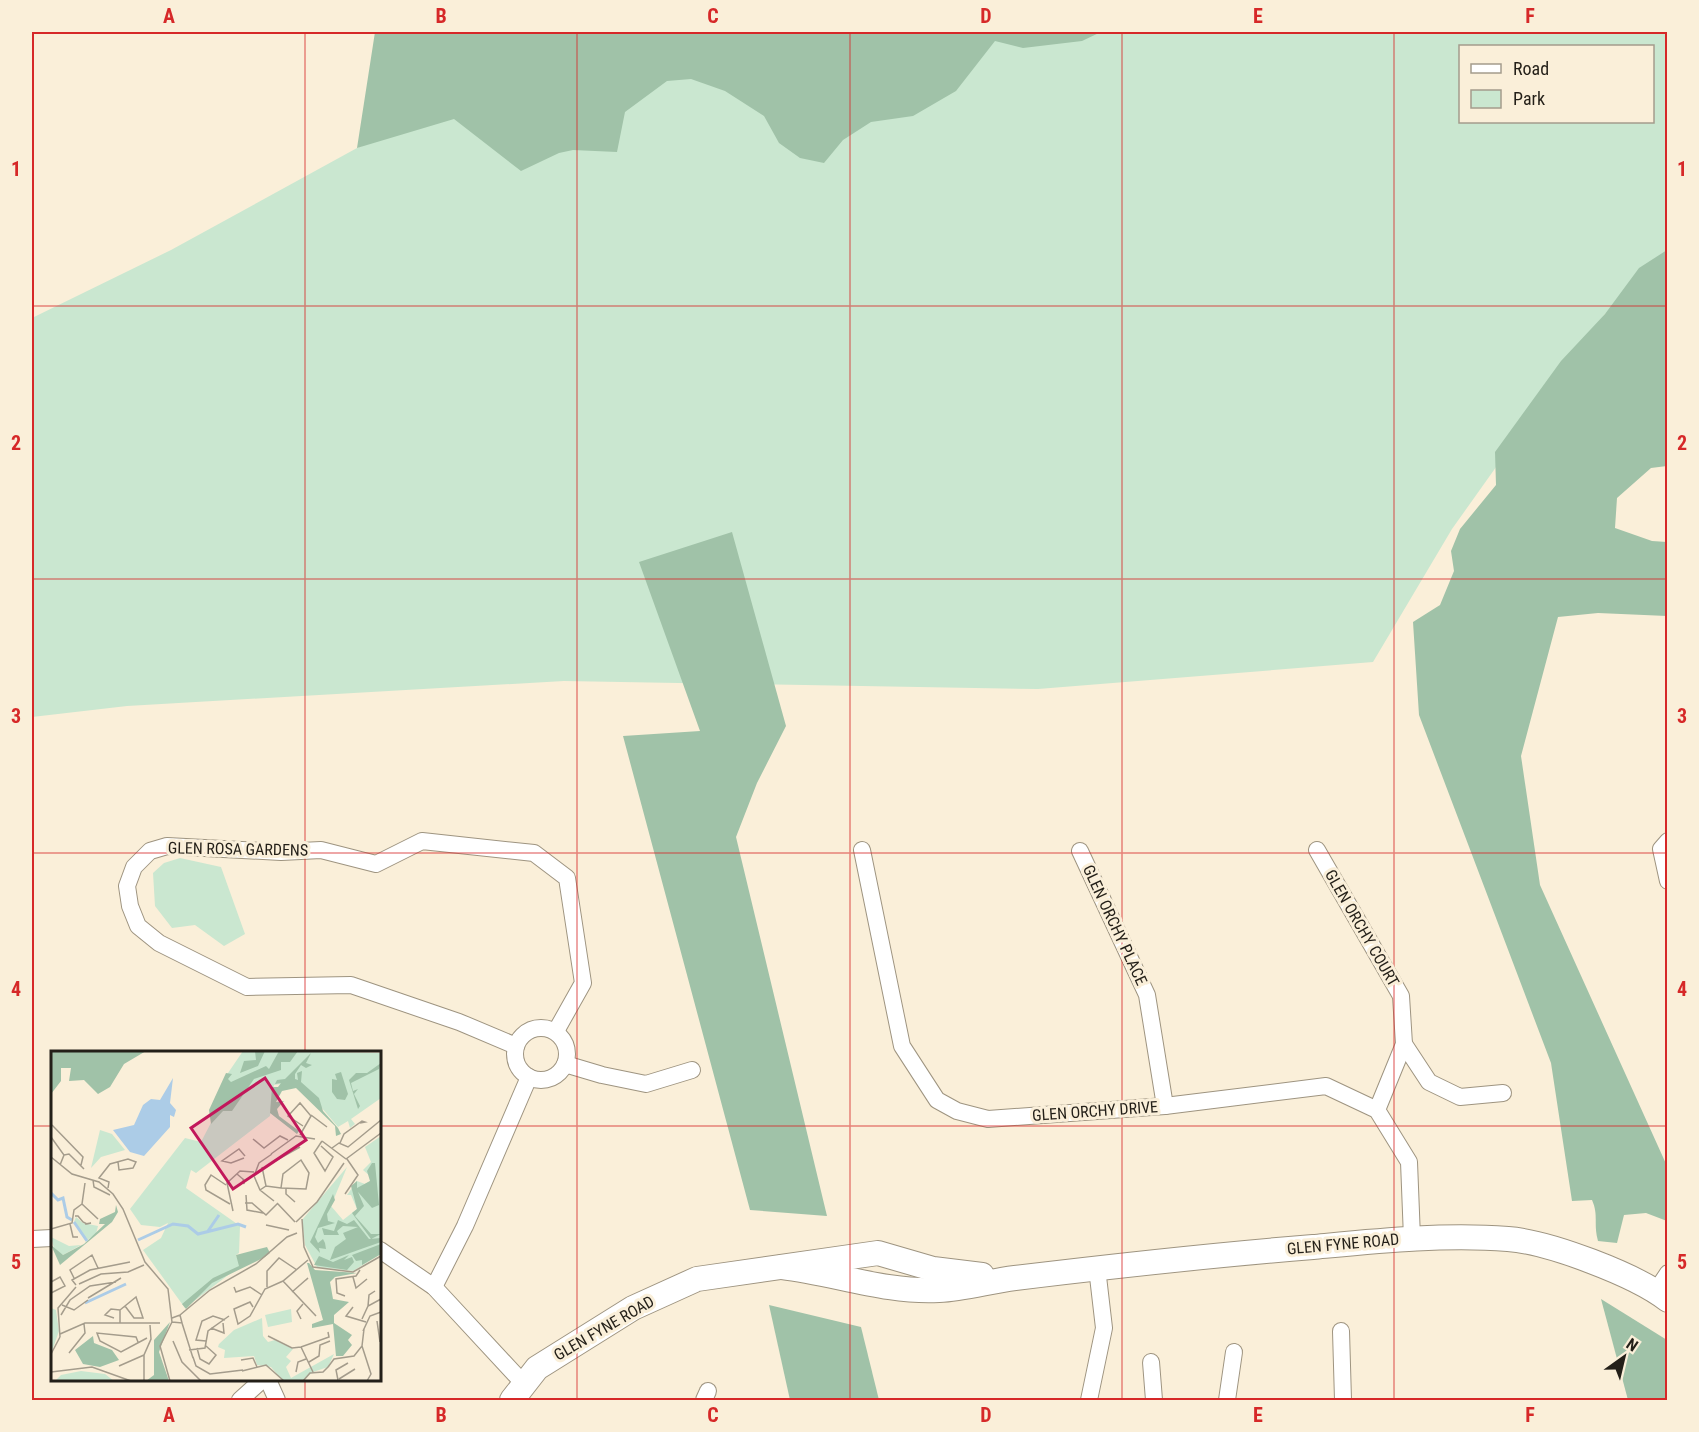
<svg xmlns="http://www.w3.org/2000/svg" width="1699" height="1432" font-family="'Roboto Condensed',sans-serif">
	<rect width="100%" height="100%" fill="#faefd9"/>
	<g fill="#cae7d0" fill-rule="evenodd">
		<path d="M 638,32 L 1667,32 L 1667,272 L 1605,314 L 1452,529 L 1373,662 L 1038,689 L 564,681 L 127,706 L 32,717 L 32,318 L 171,250 L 357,148 ZM 1460,46 L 1652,46 L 1652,122 L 1460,122 Z"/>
		<polygon points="180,858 221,867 245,934 224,946 195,925 172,928 155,906 153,873 164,863"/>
	</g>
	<g fill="#a0c2a8">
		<polygon points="375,32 1101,32 1082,41 1023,48 995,41 956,91 913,116 871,122 843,140 824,163 800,158 779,143 764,116 725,91 691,79 667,81 625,112 617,152 573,150 559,153 521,171 454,119 357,148"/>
		<path d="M 1667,250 L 1667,466 L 1651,468 L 1617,498 L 1615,528 L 1652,541 L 1667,542 L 1667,616 L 1598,613 L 1558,617 L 1521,756 L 1540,885 L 1667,1166 L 1667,1221 L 1646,1213 L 1624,1215 L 1617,1243 L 1598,1241 C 1593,1223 1599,1216 1592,1200 L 1572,1201 L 1551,1063 L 1419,715 L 1413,622 L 1440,605 L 1454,571 L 1451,551 L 1460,529 L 1496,485 L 1495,452 L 1561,361 L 1605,314 L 1639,268 Z"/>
		<polygon points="732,532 786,726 757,783 736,837 827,1216 750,1210 623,736 700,731 639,562"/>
		<polygon points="1601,1299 1667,1340 1667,1400 1628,1400"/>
		<polygon points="769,1305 861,1327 879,1400 790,1400"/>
	</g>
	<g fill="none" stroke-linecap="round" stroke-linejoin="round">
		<g stroke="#9e9480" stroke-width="18">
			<g id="street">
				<polyline points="1668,841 1661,849 1668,881"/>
				<polyline points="862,850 902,1046 937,1100 957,1111 988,1119 1165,1106 1326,1086 1377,1110 1409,1162 1412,1238"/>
				<polyline points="1317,850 1401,996 1404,1044 1377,1110"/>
				<polyline points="1080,851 1147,995 1165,1106"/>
				<circle cx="541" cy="1054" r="26"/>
				<polyline points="1404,1044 1429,1082 1460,1097 1503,1093"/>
				<polyline points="516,1046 459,1022 351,985 247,987 159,943 138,926 130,906 127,886 134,867 150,851 167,846 281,852 321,850 376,864 422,841 534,853 567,878 583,983 556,1031"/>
				<polyline points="565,1064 602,1075 646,1084 692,1070"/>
				<polyline points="32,1239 52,1238"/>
				<polyline points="380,1250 434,1287 524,1384"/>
				<polyline points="434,1287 465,1226 529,1077"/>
				<polyline points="1656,1291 1668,1273"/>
				<polyline points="1341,1331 1343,1400"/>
				<polyline points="1151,1362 1154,1400"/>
				<polyline points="268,1380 277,1400"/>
				<polyline points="240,1400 262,1380"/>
				<polyline points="704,1400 708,1391"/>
				<polyline points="1089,1400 1104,1328 1097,1268"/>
				<polyline points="1227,1400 1234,1352"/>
			</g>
		</g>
		<g stroke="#9e9480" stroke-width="26">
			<g id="secondary">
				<path d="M 782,1267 C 834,1273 886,1293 939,1290 C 964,1289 990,1281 1015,1278 C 1114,1266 1214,1255 1313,1247 C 1377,1241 1443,1234 1508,1239 C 1549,1242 1636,1275 1668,1300"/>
				<polyline points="512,1400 537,1368 633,1308 697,1279 878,1253 933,1269 982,1275"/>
			</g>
		</g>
		<use href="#street" stroke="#fff" stroke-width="16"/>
		<use href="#secondary" stroke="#fff" stroke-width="24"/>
	</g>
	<path fill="none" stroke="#d62828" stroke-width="1.5" stroke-opacity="0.55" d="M 305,32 L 305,1052M 577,32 L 577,1400M 850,32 L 850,1400M 1122,32 L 1122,1400M 1394,32 L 1394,1400M 32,306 L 1668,306M 32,579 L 1668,579M 32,853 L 1668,853M 32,1126 L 52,1126M 380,1126 L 1668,1126M 305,1380 L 305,1400"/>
	<g text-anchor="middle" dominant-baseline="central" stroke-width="6" stroke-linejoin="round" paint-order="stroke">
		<g font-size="16" fill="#231f18" stroke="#faefd9">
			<text transform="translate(238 849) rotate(1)">GLEN ROSA GARDENS</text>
			<text transform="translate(1115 925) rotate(65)">GLEN ORCHY PLACE</text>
			<text transform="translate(1362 928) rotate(60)">GLEN ORCHY COURT</text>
			<text transform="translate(1095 1111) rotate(-4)">GLEN ORCHY DRIVE</text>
			<text transform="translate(1343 1244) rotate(-5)">GLEN FYNE ROAD</text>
			<text transform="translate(604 1328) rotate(-30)">GLEN FYNE ROAD</text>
		</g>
	</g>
	<g transform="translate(51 1051)">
		<rect width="330" height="330" fill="#faefd9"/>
		<path d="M 192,0 L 330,2 L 330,47 L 300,68 L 304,73 L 299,77 L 297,70 L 287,76 L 248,30 L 223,34 L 219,65 L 145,122 L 140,119 L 135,137 L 189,175 L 188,202 L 185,204 L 189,215 L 134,257 L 92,199 L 110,187 L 117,172 L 109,176 L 90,174 L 79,158 L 134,87 L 150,91 L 180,33 L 176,31 L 177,22 ZM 49,79 L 61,83 L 74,99 L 50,106 L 40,117 ZM 330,85 L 330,203 L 302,220 L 266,216 L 254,194 L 251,169 L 296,116 L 280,155 L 292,169 L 306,158 L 300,144 L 296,144 L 306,130 L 314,133 L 319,130 L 320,126 L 312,119 L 320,111 L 314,96 ZM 25,166 L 32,172 L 47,175 L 45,183 L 36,189 L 23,171 ZM 0,186 L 18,195 L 30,194 L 12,204 L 4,201 ZM 0,257 L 5,259 L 8,280 L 0,303 ZM 240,258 L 241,271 L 217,276 L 214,264 ZM 211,267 L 212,285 L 217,291 L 224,289 L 242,298 L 235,306 L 240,310 L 235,316 L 240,327 L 283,303 L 277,316 L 262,321 L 251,330 L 240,330 L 231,329 L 220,316 L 206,314 L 203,305 L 173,307 L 174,299 L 167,296 L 168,293 L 183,279 ZM 30,320 L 54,323 L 63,330 L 4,330 L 10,324 Z" fill="#cae7d0"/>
		<path d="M 0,0 L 95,0 L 73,13 L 59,36 L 47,43 L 33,29 L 18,30 L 20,17 L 10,17 L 10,30 L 0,43 ZM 204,0 L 214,0 L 207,15 L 189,22 L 193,10 L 205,9 ZM 228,0 L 247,0 L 239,11 L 230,11 L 230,19 L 203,28 L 181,60 L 172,60 L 160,73 L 158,59 L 175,22 L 181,23 L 177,28 L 180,31 L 215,15 L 218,18 ZM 260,2 L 255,12 L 261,14 L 255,17 L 250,14 L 244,23 L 244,28 L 247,29 L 246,22 L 251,20 L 250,31 L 268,47 L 272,60 L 287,77 L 290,83 L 285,85 L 284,75 L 245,37 L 231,40 L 225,51 L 233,50 L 226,58 L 228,65 L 248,80 L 246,83 L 219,62 L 221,36 L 227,36 L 230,32 L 224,33 L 226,29 L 234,28 ZM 330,12 L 328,18 L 300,32 L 302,40 L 307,38 L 303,43 L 309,55 L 307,58 L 298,29 L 305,22 L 316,22 ZM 290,21 L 297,43 L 294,49 L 286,48 L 281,41 L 281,28 L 286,29 L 284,23 ZM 321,112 L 324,112 L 328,154 L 321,157 L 307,141 L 313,155 L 304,165 L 320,183 L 330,183 L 320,188 L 301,162 L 306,158 L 300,135 L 306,130 L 306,137 L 319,130 L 316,120 ZM 282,143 L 284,149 L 276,163 L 277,170 L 284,172 L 267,177 L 264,186 L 267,192 L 272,188 L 274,192 L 275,198 L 268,197 L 269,202 L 259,191 ZM 65,154 L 67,161 L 61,171 L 9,214 L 0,194 L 12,204 L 33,193 L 54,173 L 48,173 L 49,168 L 64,161 ZM 287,169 L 296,173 L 303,169 L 318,188 L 330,187 L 330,191 L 279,209 L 284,196 L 295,188 L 292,182 L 307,176 L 292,175 L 286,180 L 288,184 L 273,184 L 271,177 L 283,180 ZM 330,193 L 330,203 L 311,214 L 311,209 L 305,210 L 301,204 ZM 216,196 L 219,202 L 214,206 L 161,232 L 135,258 L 131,253 L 162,227 L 188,215 L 185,204 ZM 298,204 L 293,209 L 301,206 L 303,211 L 296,219 L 263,214 L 268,205 L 282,211 ZM 256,212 L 258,212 L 264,219 L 306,222 L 284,226 L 279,231 L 282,248 L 298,251 L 283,264 L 283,272 L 301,284 L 297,289 L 301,294 L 292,305 L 285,305 L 282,273 L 261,277 L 261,273 L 272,269 ZM 119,271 L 108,301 L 118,330 L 95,330 L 103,324 L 103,289 ZM 42,285 L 43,292 L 61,299 L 68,309 L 49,316 L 32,313 L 24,299 Z" fill="#a0c2a8"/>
		<path d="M 122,27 L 119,52 L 125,59 L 123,66 L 119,64 L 119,76 L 93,105 L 79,101 L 62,79 L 83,74 L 92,54 L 100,48 L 109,49 Z" fill="#accce7"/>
		<path fill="none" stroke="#accce7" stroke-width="3" d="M 0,142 L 7,149 L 12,147 L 16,166 L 21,169M 23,171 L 36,190M 157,180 L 168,164M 87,189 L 122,173 L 137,175 L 147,183 L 187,173 L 195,176M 34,252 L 75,233"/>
		<path fill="none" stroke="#a49c8c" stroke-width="1.5" d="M 260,64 L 276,76M 1,74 L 32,106 L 30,114M 249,84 L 260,65 L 249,52 L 237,65 L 252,75M 0,86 L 13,104 L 9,114M 202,88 L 213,97 L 229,85 L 237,89M 271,90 L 295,108M 289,92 L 293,83 L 311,70 L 314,71 L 309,72M 270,95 L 282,106 L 274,120 L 263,102 L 271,90M 281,97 L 288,92 L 297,96 L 330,69M 220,103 L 245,85 L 264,88M 221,103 L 208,112 L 203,125 L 209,139 L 223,150M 13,104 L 18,103 L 33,118M 0,106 L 21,123 L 48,131 L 62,143 L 72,158 L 94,211 L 117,238 L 121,271 L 131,272 L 129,264 L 121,267M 193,107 L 180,112 L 171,110 L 188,98 L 194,105M 295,108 L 330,82M 224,110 L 249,96M 211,116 L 215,135M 186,123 L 193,129 L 193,133 L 192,128M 42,129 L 43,136 L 59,144M 34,132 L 31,153 L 47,168M 175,134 L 160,124 L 154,134 L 155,139 L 179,153M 57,137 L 58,131 L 48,127 L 59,113 L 77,108 L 85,111 L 82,117 L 68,119 L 67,111M 235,137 L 235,143 L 244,151M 209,139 L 215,135 L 230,137 L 255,138 L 258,122 L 250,109 L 232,123 L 230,137M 294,143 L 307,124 L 296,108M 195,144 L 196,159 L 212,162M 194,152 L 201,152 L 215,164 L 227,152M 227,153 L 244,171M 182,160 L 176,132 L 189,120 L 203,121M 24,165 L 27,165 L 32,171 L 36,173 L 40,172 L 34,173M 251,168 L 253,196 L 262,216 L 302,221 L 330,205M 245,171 L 266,151 L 293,112M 19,173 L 22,186 L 27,186M 215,174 L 238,179M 0,178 L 21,172 L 23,159 L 31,153M 302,226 L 305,237 L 316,228M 23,227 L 19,219 L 41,204 L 47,217M 232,230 L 265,265M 0,231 L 9,226 L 14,235 L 0,242M 28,233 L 50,223 L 77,221 L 93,214M 25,234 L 21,229 L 39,219 L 79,211M 183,236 L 185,241 L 199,236 L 211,244M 216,236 L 216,220 L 228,207 L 246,219M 241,241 L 257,227 L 255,229M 294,245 L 286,242 L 285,228 L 305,225 L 309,219M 37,247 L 70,227M 11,254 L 23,259 L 37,249M 317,255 L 318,244 L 324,240M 202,256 L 199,251 L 183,258 L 187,273 L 199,265 L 214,238 L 232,230 L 257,209M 302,256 L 295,265 L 315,271M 10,264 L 19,249 L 39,235 L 65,231M 129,264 L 159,239 L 205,213 L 236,186 L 246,182M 63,267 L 54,264 L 60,258 L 69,259M 250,268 L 246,260 L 252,253M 311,268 L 317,255 L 330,248M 326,270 L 329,291M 69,272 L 69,259 L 85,246 L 92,267 L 83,267 L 74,255M 131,272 L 142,307M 160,277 L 173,282 L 172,272M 312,280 L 319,265 L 330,261M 9,283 L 34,272 L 109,272M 217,285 L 241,297 L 250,296 L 278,286 L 277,281M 9,286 L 7,257 L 25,236M 122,290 L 131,311 L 150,330M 155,290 L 145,289 L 151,270 L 162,265 L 174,269M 87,291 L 85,286 L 46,282 L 49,290 L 70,301 L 96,287M 311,295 L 320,323 L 316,330M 250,296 L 262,321M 146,297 L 149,308 L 158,313 L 165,304 L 155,295M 138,299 L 154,297 L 157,280 L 178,265M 18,302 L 34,282 L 33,273M 0,303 L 9,286M 142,306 L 145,315 L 159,323 L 192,319M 190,309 L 202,307 L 206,316M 258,311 L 268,305 L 269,294 L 279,290M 68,315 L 93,304M 277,316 L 283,308 L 303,305 L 311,295 L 313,278M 191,320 L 215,314 L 233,330M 0,321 L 41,316 L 80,330M 245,321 L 247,311 L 255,308M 288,328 L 304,318M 287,329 L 285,319 L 297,312M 93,330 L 93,304 L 100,288 L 99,274M 119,330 L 109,295 L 121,271M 252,330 L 259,322 L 272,321 L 278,315"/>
		<path fill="#c2185b" fill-opacity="0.15" stroke="#c2185b" stroke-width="3" d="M 214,27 L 255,89 L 182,138 L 140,77 Z"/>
		<rect width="330" height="330" fill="none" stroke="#231f18" stroke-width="3"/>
	</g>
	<rect width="1699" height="1432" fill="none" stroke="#faefd9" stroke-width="66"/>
	<rect x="1459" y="45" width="195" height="78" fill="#faefd9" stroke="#a49c8c" stroke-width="1.5"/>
	<rect x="1471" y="64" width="30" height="9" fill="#ffffff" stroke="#a49c8c" stroke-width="1.5"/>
	<text x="1513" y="75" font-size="18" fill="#231f18">Road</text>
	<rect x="1471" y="90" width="30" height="18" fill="#cae7d0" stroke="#a49c8c" stroke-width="1.5"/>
	<text x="1513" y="105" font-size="18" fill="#231f18">Park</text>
	<g transform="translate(1624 1357) rotate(34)" stroke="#faefd9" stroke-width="4.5" paint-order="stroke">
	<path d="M0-4.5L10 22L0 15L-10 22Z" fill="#231f18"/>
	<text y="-9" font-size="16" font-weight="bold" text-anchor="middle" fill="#231f18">N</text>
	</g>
	<rect x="33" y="33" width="1633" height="1366" fill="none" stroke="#d62828" stroke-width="2"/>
	<g font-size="20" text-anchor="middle" font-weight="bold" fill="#d62828">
		<text x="169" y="23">A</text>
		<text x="441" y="23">B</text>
		<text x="713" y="23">C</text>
		<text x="986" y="23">D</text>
		<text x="1258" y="23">E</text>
		<text x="1530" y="23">F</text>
		<text x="16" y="176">1</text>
		<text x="1682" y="176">1</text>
		<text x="16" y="450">2</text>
		<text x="1682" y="450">2</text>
		<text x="16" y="723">3</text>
		<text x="1682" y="723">3</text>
		<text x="16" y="996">4</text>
		<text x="1682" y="996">4</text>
		<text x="16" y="1269">5</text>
		<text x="1682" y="1269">5</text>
		<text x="169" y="1422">A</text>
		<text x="441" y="1422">B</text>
		<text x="713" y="1422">C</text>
		<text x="986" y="1422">D</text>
		<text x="1258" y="1422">E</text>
		<text x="1530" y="1422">F</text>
	</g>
</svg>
